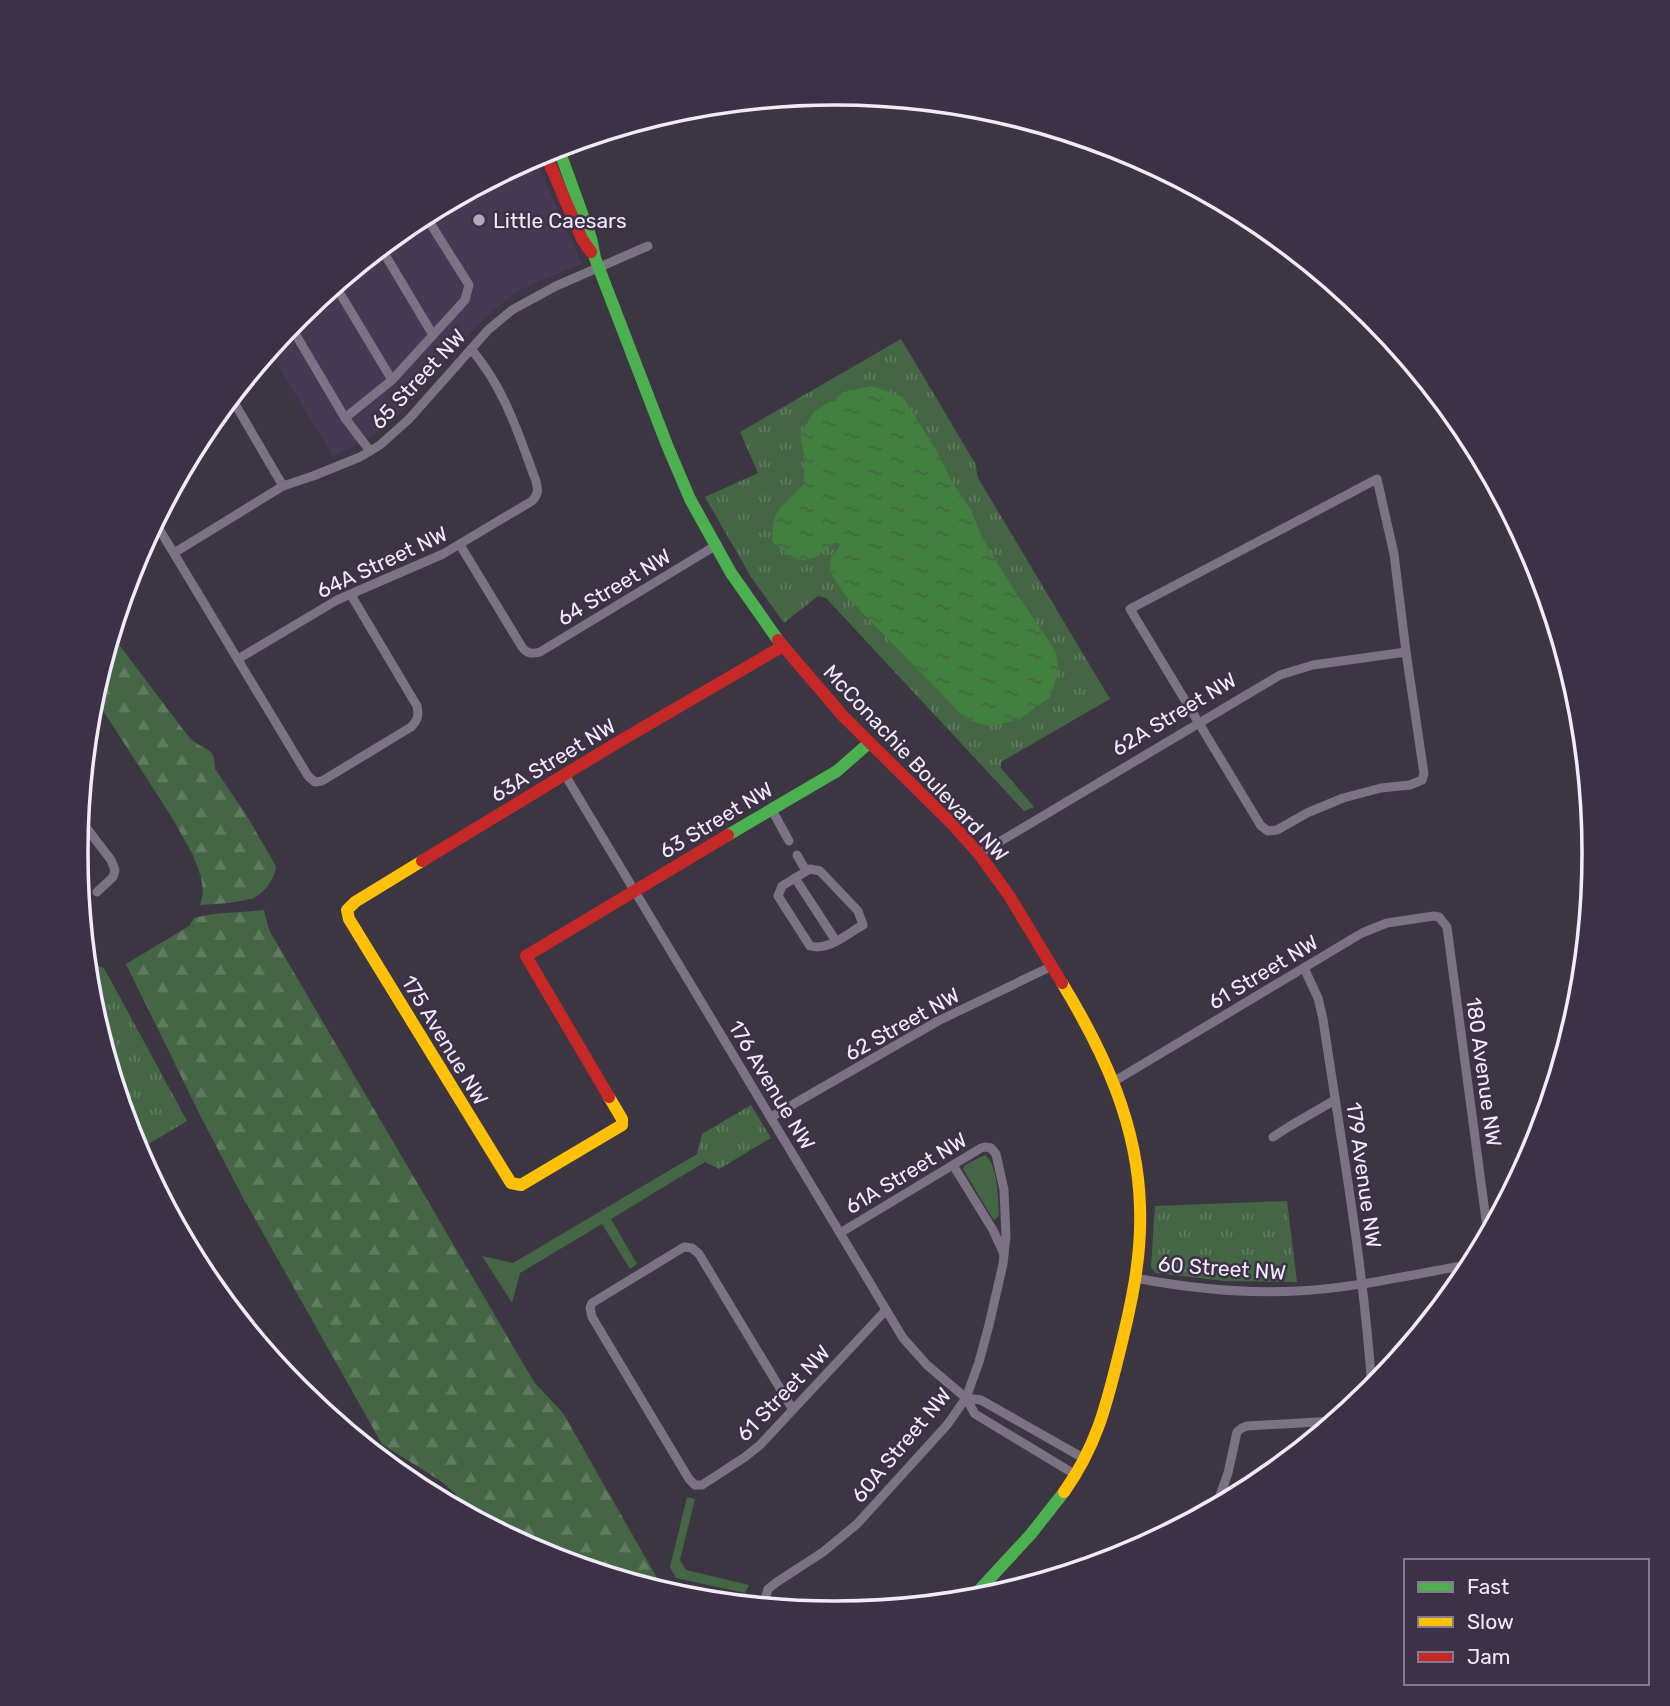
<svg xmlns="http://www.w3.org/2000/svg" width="1670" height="1706" font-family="Rubik,sans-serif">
	<defs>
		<pattern id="forest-firs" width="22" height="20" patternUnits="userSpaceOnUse" patternTransform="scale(1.75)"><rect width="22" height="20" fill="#456644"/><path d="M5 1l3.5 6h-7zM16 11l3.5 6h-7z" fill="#607c60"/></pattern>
		<pattern id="park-tufts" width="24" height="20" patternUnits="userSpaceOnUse" patternTransform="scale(1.75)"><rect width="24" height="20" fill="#456644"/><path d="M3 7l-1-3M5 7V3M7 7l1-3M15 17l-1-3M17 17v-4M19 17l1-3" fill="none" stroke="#607c60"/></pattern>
		<pattern id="water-ripples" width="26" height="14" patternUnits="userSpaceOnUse" patternTransform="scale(1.75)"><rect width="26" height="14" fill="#41803e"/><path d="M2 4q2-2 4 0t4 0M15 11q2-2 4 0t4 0" fill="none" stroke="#464"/></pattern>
	</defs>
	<rect width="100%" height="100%" fill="#3c3642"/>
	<polygon fill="#463953" points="534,156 582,264 544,279 518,291 500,305 476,327 396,418 360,444 333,456 269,351 298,315 413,221"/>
	<g fill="#456644">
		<polygon points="697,1154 705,1162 611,1219 637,1264 630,1269 602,1224 520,1273 512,1303 482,1256 513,1263"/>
		<path d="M 985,1155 C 998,1164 998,1200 999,1215 L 995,1220 L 993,1219 L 963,1169 L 965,1165 Z"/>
		<polygon points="687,1497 695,1499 680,1560 686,1570 749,1585 745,1593 676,1578 670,1567"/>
	</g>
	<g fill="url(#forest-firs)">
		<path d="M 111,634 L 185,732 C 188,735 190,739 193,741 C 206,751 215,747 215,769 L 245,813 L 276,866 C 275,879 263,896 250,899 C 235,903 216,904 200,905 L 203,893 L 201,877 L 193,855 L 171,816 L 93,695 Z"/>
		<path d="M 264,910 L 269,930 L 534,1382 L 563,1413 L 665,1592 L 544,1555 L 468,1514 L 455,1493 L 442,1482 L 382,1444 L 241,1194 L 200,1115 L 126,964 L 189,926 L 194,918 C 217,912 240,913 264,910 Z"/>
	</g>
	<g fill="url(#park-tufts)">
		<polygon points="901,339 975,463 978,478 1110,699 1001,762 1001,768 1034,807 1024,811 826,598 818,596 784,623 751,577 705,497 758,473 740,432"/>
		<polygon points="86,962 104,968 187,1121 137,1151 133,1143 90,1001"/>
		<polygon points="751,1105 771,1138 719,1169 705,1162 697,1154 702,1134"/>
		<polygon points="1287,1201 1297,1282 1225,1281 1156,1273 1151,1267 1155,1206"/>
	</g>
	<path fill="url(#water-ripples)" d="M 872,386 L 903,397 L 936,450 L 952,482 L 971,510 L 981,536 L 1014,590 L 1049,641 L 1056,653 L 1059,671 L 1050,697 L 1020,719 L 991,727 L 966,719 L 845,595 L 829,570 L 831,558 L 840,546 L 839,543 L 834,543 C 807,567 802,565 773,543 C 769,511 783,506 804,484 L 804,456 L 800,434 L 814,412 L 847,391 Z"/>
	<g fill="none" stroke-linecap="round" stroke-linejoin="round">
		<g stroke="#7b7283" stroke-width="9">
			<polyline points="381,248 433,335"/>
			<polyline points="335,285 392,380"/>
			<polyline points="290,325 345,418 370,451"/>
			<polyline points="231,397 283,486"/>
			<polyline points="345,418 392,380 465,300 469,285 425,215"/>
			<polygon points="1377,479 1394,554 1406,652 1424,774 1422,780 1410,785 1381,788 1343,798 1307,813 1277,830 1268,831 1261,826 1130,609"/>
			<path d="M 155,522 L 308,776 L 315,782 L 322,781 L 411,727 C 418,720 419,716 417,706 L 351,595"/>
			<path d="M 460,545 L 522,647 C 527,654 532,654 540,652 L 715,546"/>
			<polyline points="174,553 283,486 313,476 360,457 380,445 409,419 488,330 512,310 556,286 648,246"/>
			<path d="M 238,659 L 337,600 L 443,554 L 532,501 C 539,494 538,489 536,481 C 518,433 505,389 471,349"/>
			<polyline points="565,775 903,1338 927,1365 966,1398 975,1414 1076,1475"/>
			<polyline points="772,810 789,841"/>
			<polyline points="79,818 111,860 115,870 113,877 97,892"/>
			<polyline points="979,854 1280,675 1313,665 1406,652"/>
			<polyline points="797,855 806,871"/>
			<path d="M 810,869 L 820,871 L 858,911 L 863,925 C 847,934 829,951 810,946 L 778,896 L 782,886 Z"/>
			<polyline points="795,878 836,941"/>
			<path d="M 1304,968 L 1318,998 L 1323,1019 C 1341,1142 1364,1266 1372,1391"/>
			<polyline points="1113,1082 1362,933 1387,923 1434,916 1439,917 1447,927 1488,1235"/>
			<polyline points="771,1117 938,1021 1052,966"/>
			<polyline points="1273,1137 1290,1126 1335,1100"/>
			<polyline points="953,1165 993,1230 1004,1254"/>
			<path d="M 1135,1278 C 1188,1288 1242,1294 1297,1291 C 1356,1288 1414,1274 1473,1264"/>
			<polyline points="966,1398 981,1400 1085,1459"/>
			<polyline points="793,1410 699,1254 692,1248 684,1247 592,1303 590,1308 592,1317 689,1479 695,1485 702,1485 745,1457 760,1445 886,1310"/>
			<polyline points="1216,1507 1228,1473 1237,1432 1242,1428 1247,1426 1334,1421"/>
			<polyline points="766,1606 766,1596 768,1589 777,1582 823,1552 857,1524 947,1425 966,1398 979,1362 989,1325 1003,1264 1006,1236 1004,1190 996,1154 991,1148 985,1147 981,1148 840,1233"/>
		</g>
		<g stroke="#4caf50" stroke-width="12">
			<polyline points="558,147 591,238 595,258 667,445 690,499 731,573 778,640"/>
			<polyline points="728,835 837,771 869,743"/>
			<polyline points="970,1600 1031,1534 1064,1492"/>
		</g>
		<g stroke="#ffc107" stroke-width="12">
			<polyline points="422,861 355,902 347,910 349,919 511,1183 521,1185 622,1125 622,1119 609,1097"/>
			<path d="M 1062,983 C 1104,1052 1138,1125 1140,1207 C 1142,1257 1131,1306 1119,1354 C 1106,1407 1096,1447 1064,1492"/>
		</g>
		<g stroke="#c62828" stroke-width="12">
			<polyline points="544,151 582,239 591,252"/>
			<polyline points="778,640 843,716 953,825 979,854 1008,894 1062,983"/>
			<polyline points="422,861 620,741 783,646"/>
			<polyline points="609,1097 526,956 728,835"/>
		</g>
	</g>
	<circle fill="#b2acb9" stroke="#3c3147" stroke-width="2.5" cx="479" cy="220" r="7"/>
	<g text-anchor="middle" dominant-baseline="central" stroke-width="5" stroke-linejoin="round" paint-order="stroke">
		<g font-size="21" fill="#f1ebf9" stroke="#3c3147" text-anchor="start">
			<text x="493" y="220">Little Caesars</text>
		</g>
		<g font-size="21" fill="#f1ebf9" stroke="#3c3147">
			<text transform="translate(418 379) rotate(-47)">65 Street NW</text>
			<text transform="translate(382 562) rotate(-25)">64A Street NW</text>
			<text transform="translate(614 587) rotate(-31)">64 Street NW</text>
			<text transform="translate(1174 714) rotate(-31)">62A Street NW</text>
			<text transform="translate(553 760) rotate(-31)">63A Street NW</text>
			<text transform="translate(916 763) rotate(47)">McConachie Boulevard NW</text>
			<text transform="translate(716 820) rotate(-31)">63 Street NW</text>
			<text transform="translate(1263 972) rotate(-31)">61 Street NW</text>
			<text transform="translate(902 1024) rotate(-29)">62 Street NW</text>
			<text transform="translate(445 1040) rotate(59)">175 Avenue NW</text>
			<text transform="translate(1484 1072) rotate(82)">180 Avenue NW</text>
			<text transform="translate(772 1085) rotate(59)">176 Avenue NW</text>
			<text transform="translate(906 1173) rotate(-31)">61A Street NW</text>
			<text transform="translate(1364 1175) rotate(82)">179 Avenue NW</text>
			<text transform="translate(1222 1268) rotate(4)">60 Street NW</text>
			<text transform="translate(783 1393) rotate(-46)">61 Street NW</text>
			<text transform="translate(901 1445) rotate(-50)">60A Street NW</text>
		</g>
	</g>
	<path d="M0 0H1670V1706H0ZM835 105H835A747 747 0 0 1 1582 852V854A747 747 0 0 1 835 1601H835A747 747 0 0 1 88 854V852A747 747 0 0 1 835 105Z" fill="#3c3147" fill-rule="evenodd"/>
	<path fill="none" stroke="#f1ebf9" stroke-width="3.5" d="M835 105H835A747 747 0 0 1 1582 852V854A747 747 0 0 1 835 1601H835A747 747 0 0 1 88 854V852A747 747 0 0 1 835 105Z"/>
	<rect x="1404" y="1559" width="245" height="126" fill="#3c3147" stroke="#847b8e" stroke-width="2"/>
	<rect x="1418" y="1582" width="35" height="10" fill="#4caf50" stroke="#847b8e" stroke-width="2"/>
	<text x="1467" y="1594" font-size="21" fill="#f1ebf9">Fast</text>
	<rect x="1418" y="1617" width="35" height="10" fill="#ffc107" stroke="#847b8e" stroke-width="2"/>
	<text x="1467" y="1629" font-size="21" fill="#f1ebf9">Slow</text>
	<rect x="1418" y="1652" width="35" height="10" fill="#c62828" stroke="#847b8e" stroke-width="2"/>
	<text x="1467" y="1664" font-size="21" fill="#f1ebf9">Jam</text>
</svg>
